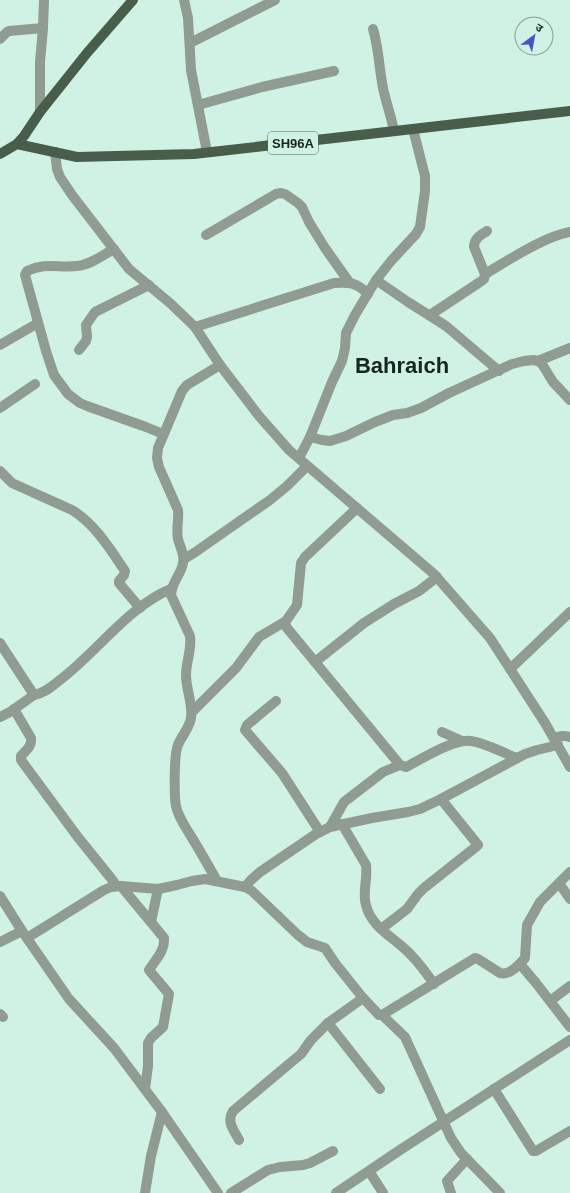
<svg xmlns="http://www.w3.org/2000/svg" width="570" height="1193" font-family="Helvetica,'Noto Sans Devanagari',sans-serif">
	<rect width="100%" height="100%" fill="#d0f2e4"/>
	<g fill="none" stroke-linecap="round" stroke-linejoin="round">
		<g stroke="#909c91" stroke-width="10">
			<polyline points="184,0 188,18 191,70 207,152"/>
			<path d="M 373,29 C 379,49 379,68 383,88 C 386,102 391,116 394,131"/>
			<polyline points="0,39 7,32 9,31 43,28"/>
			<polyline points="190,43 275,0"/>
			<polyline points="198,105 262,87 334,71"/>
			<polyline points="40,112 40,62 43,28 44,0"/>
			<polyline points="55,152 57,169 60,177 72,195 129,269 170,303 195,327 220,365 259,416 289,450 434,574 490,638 545,723 570,767"/>
			<polyline points="206,235 276,194 281,193 285,194 298,203 302,207 309,222 325,248 349,282"/>
			<path d="M 114,249 C 103,255 90,265 77,266 C 58,268 46,262 27,271 L 25,275 L 46,351 L 54,375 L 68,394 L 80,403 L 87,406 L 146,427 L 163,434"/>
			<path d="M 485,274 C 509,260 543,237 570,232"/>
			<polyline points="376,280 408,302 446,326 499,371"/>
			<path d="M 430,315 L 480,282 L 484,279 L 485,274 L 474,247 C 474,238 481,235 487,231"/>
			<path d="M 195,327 L 334,283 C 349,282 356,282 368,294"/>
			<polyline points="0,345 38,323"/>
			<polyline points="79,350 86,341 87,337 86,325 95,312 149,285"/>
			<polyline points="538,361 570,348"/>
			<polyline points="0,408 35,384"/>
			<polyline points="310,437 322,440 330,441 346,436 375,422 393,415 407,413 421,408 449,393 512,364 524,361 533,360 538,361 542,364 553,382 570,400"/>
			<polyline points="299,458 310,437 332,382 342,361 345,348 346,333 355,315 376,280 391,261 416,234 420,227 425,191 425,176 413,129"/>
			<path d="M 0,471 L 12,483 L 72,510 C 95,524 110,549 125,571 L 124,575 L 119,581 L 119,583 L 140,608"/>
			<path d="M 357,508 L 305,557 L 301,563 L 297,605 L 286,621 L 285,624 L 287,628 L 400,765 L 406,767 C 422,759 453,739 471,741 C 486,743 503,753 517,758"/>
			<polyline points="184,559 194,553 270,500 287,486 307,466"/>
			<polyline points="0,643 34,695 10,712 0,717"/>
			<polyline points="315,662 364,623 394,604 419,591 437,577"/>
			<polyline points="510,669 570,612"/>
			<path d="M 34,695 C 45,693 52,686 60,680 C 97,652 129,606 171,589"/>
			<polyline points="276,701 247,725 245,730 282,773 320,832"/>
			<path d="M 14,709 L 31,738 C 32,747 26,750 21,756 L 21,760 L 77,836 L 110,877 L 114,882 L 115,886"/>
			<polyline points="192,712 236,668 259,637 286,621"/>
			<polyline points="442,732 462,741"/>
			<path d="M 554,738 C 560,736 564,735 570,737"/>
			<path d="M 342,824 L 366,865 C 368,878 362,893 366,905 C 371,928 397,939 411,955 C 420,964 427,974 434,984"/>
			<polyline points="330,827 344,802 383,772 400,765"/>
			<path d="M 217,881 C 208,865 199,849 189,833 C 184,825 178,816 176,806 C 174,796 174,753 178,745 C 182,735 189,729 191,718 C 193,703 186,690 186,675 C 186,662 192,649 190,636 L 171,595 C 172,581 181,575 183,563 C 185,555 180,547 178,539 C 176,529 179,520 178,510 L 159,467 L 157,458 L 158,448 L 182,391 L 187,385 L 220,365"/>
			<polyline points="559,883 570,899"/>
			<path d="M 121,886 L 164,938 C 165,951 156,959 149,970 L 169,994 L 163,1027 L 151,1038 L 148,1043 L 148,1066 L 145,1089"/>
			<polyline points="245,887 251,880 260,872 316,834 330,827 372,818 408,812 420,809 441,799 525,754 537,750 558,745"/>
			<polyline points="0,896 22,931 69,999 114,1048 162,1112 218,1193"/>
			<polyline points="151,922 158,889"/>
			<polyline points="381,929 407,909 418,894 424,888 477,846 478,845 441,799"/>
			<polyline points="27,938 104,890 111,887 121,886 158,889 177,885 192,881 205,879 245,887 252,891 298,935 307,942 325,948 335,963 363,998 379,1015 382,1015"/>
			<polyline points="0,942 22,931"/>
			<polyline points="520,964 536,983 570,1027"/>
			<polyline points="550,1001 570,986"/>
			<polyline points="0,1014 3,1017"/>
			<polyline points="328,1023 380,1089"/>
			<polyline points="494,1089 533,1151 536,1151 570,1131"/>
			<path d="M 239,1140 C 234,1130 226,1122 233,1111 L 301,1054 L 311,1040 L 328,1023 L 363,998"/>
			<polyline points="369,1171 383,1193"/>
			<polyline points="145,1193 151,1156 162,1112"/>
			<polyline points="231,1193 268,1170 280,1167 303,1165 310,1163 333,1151"/>
			<polyline points="336,1193 400,1150 570,1040"/>
			<polyline points="451,1193 447,1181 467,1159"/>
			<path d="M 500,1193 L 461,1153 L 451,1138 L 405,1037 L 382,1015 L 475,958 L 478,959 L 500,973 C 509,976 519,965 525,958 L 527,925 L 540,902 L 570,872"/>
		</g>
		<g stroke="#485d4a" stroke-width="10">
			<polyline points="17,144 77,157 194,154 570,111"/>
			<polyline points="0,154 17,144 24,136 40,112 87,53 133,0"/>
		</g>
	</g>
	<g text-anchor="middle" dominant-baseline="central" stroke-width="4" stroke-linejoin="round" paint-order="stroke">
		<rect fill="#d0f2e4" stroke="#4f625b" stroke-width="1" x="268" y="132" width="50" height="22" rx="3"/>
		<g font-size="13" font-weight="bold" fill="#182420">
			<text x="293" y="143">SH96A</text>
		</g>
		<g font-size="22" font-weight="bold" fill="#182420" stroke="#d0f2e4">
			<text x="402" y="365">Bahraich</text>
		</g>
	</g>
	<g transform="translate(534 36) rotate(32)"><circle r="19" fill="#d0f2e4" stroke="#86a096"/>
	<path d="M0-3L7 15L0 10L-7 15Z" fill="#4952c8"/>
	<text y="-6" font-size="11" font-weight="bold" text-anchor="middle" fill="#182420">उ</text>
	</g>
</svg>
